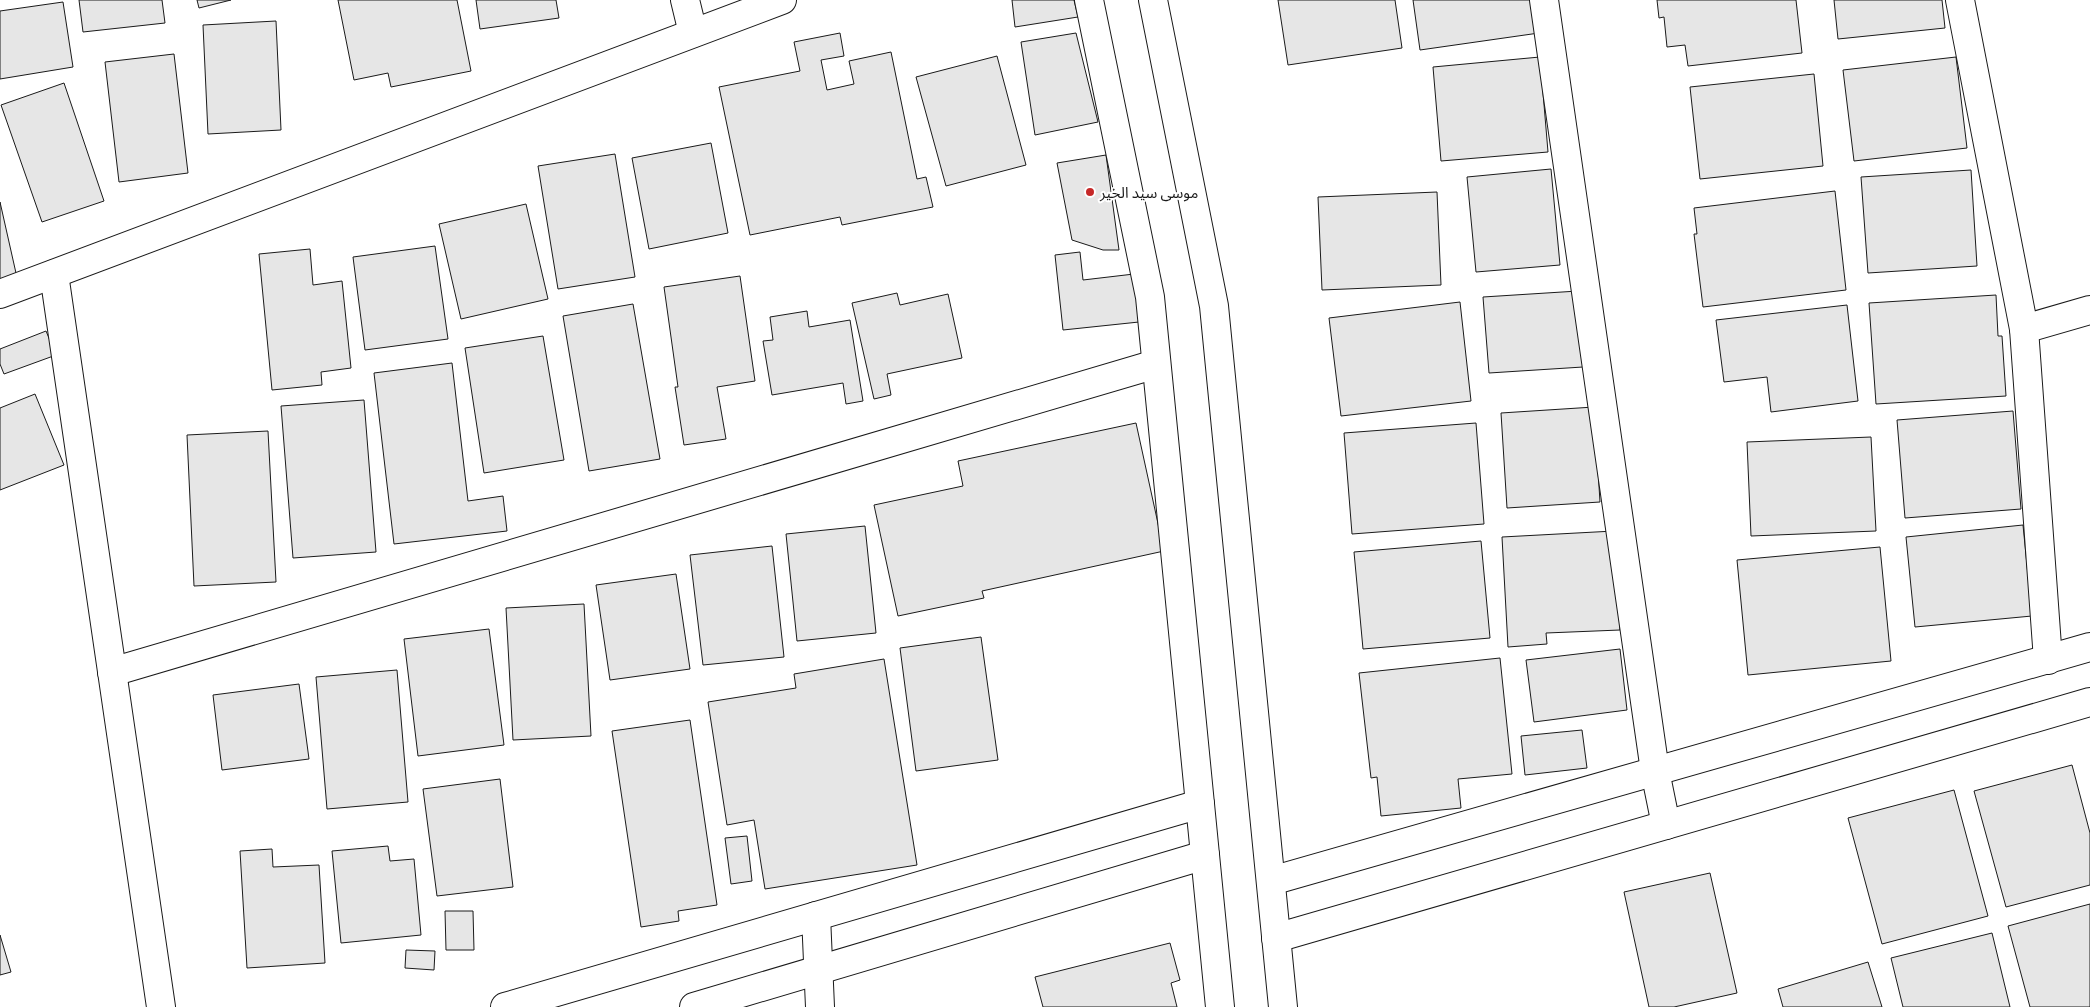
<svg xmlns="http://www.w3.org/2000/svg" width="2090" height="1007" font-family="'Titillium Web','Noto Sans Arabic',sans-serif">
	<rect width="100%" height="100%" fill="#fff"/>
	<g fill="#e6e6e6" stroke="#1a1a1a">
		<polygon points="79,0 162,0 165,23 83,32"/>
		<polygon points="197,0 231,0 199,8"/>
		<polygon points="338,0 457,0 471,71 391,87 388,73 354,80"/>
		<polygon points="476,0 556,0 559,18 480,29"/>
		<polygon points="1012,0 1074,0 1078,17 1015,27"/>
		<polygon points="1278,0 1395,0 1402,48 1288,65"/>
		<polygon points="1413,0 1535,0 1539,33 1420,50"/>
		<polygon points="1657,0 1796,0 1802,53 1688,66 1685,45 1667,47 1664,17 1659,18"/>
		<polygon points="1834,0 1942,0 1945,28 1838,39"/>
		<polygon points="63,2 73,67 0,79 0,11"/>
		<polygon points="276,21 281,130 208,134 203,25"/>
		<polygon points="840,33 844,56 821,60 827,90 854,84 849,61 891,52 917,179 926,177 933,207 842,225 840,217 750,235 719,87 800,71 794,42"/>
		<polygon points="1076,33 1098,122 1035,135 1021,42"/>
		<polygon points="174,54 188,173 119,182 105,62"/>
		<polygon points="997,56 1026,165 946,186 916,77"/>
		<polygon points="1540,57 1548,152 1441,161 1433,67"/>
		<polygon points="1956,57 1967,148 1854,161 1843,70"/>
		<polygon points="1814,74 1823,166 1700,179 1690,87"/>
		<polygon points="64,83 104,201 42,222 1,105"/>
		<polygon points="711,143 728,233 649,249 632,158"/>
		<polygon points="615,154 635,277 558,289 538,166"/>
		<polygon points="1106,155 1119,250 1103,250 1072,240 1057,163"/>
		<polygon points="1551,169 1560,265 1476,272 1467,177"/>
		<polygon points="1971,170 1977,266 1868,273 1861,177"/>
		<polygon points="1835,191 1846,290 1703,307 1694,234 1697,234 1694,208"/>
		<polygon points="1437,192 1441,285 1322,290 1318,197"/>
		<polygon points="0,202 18,282 0,286"/>
		<polygon points="526,204 548,299 461,319 439,224"/>
		<polygon points="435,246 448,339 365,350 353,257"/>
		<polygon points="310,249 313,285 342,281 351,368 321,372 322,385 272,390 259,254"/>
		<polygon points="1080,252 1083,280 1134,274 1139,322 1063,330 1055,255"/>
		<polygon points="740,276 755,381 717,387 726,439 684,445 675,387 678,387 664,287"/>
		<polygon points="1578,291 1583,367 1489,373 1483,297"/>
		<polygon points="897,293 900,305 948,294 962,358 887,374 891,395 874,399 852,303"/>
		<polygon points="1996,295 1998,336 2002,336 2006,396 1876,404 1869,303"/>
		<polygon points="1460,302 1471,401 1341,416 1329,318"/>
		<polygon points="633,304 660,459 589,471 563,316"/>
		<polygon points="1847,305 1858,401 1771,412 1767,377 1724,382 1716,320"/>
		<polygon points="807,311 809,327 850,320 863,401 846,404 843,383 772,395 763,341 773,340 770,317"/>
		<polygon points="46,331 56,355 4,374 0,364 0,349"/>
		<polygon points="543,336 564,460 484,473 465,348"/>
		<polygon points="452,363 468,501 503,496 507,531 394,544 374,373"/>
		<polygon points="35,394 64,465 0,490 0,408"/>
		<polygon points="364,400 376,552 293,558 281,406"/>
		<polygon points="1594,407 1600,502 1507,508 1501,413"/>
		<polygon points="2013,411 2021,509 1905,518 1897,420"/>
		<polygon points="1136,423 1164,551 982,591 984,598 898,616 874,505 963,486 958,461"/>
		<polygon points="1476,423 1484,524 1352,534 1344,433"/>
		<polygon points="268,431 276,582 194,586 187,435"/>
		<polygon points="1871,437 1876,531 1751,536 1747,442"/>
		<polygon points="2023,525 2032,616 1915,627 1906,537"/>
		<polygon points="865,526 876,633 797,641 786,534"/>
		<polygon points="1614,531 1620,630 1546,633 1547,644 1508,647 1502,537"/>
		<polygon points="1481,541 1490,638 1363,649 1354,552"/>
		<polygon points="772,546 784,657 703,665 690,555"/>
		<polygon points="1880,547 1891,661 1748,675 1737,560"/>
		<polygon points="676,574 690,669 610,680 596,585"/>
		<polygon points="584,604 591,736 513,740 506,608"/>
		<polygon points="489,629 504,745 418,756 404,639"/>
		<polygon points="981,637 998,760 916,771 900,648"/>
		<polygon points="1620,649 1627,710 1534,722 1526,660"/>
		<polygon points="1500,658 1512,774 1458,779 1461,808 1381,816 1377,777 1371,778 1359,673"/>
		<polygon points="884,659 917,865 765,889 754,820 727,825 708,702 796,688 794,674"/>
		<polygon points="397,670 408,802 327,809 316,677"/>
		<polygon points="299,684 309,759 222,770 213,695"/>
		<polygon points="690,720 717,905 678,911 679,921 641,927 612,731"/>
		<polygon points="1582,730 1587,768 1525,775 1521,736"/>
		<polygon points="2072,765 2090,833 2090,885 2006,907 1974,791"/>
		<polygon points="500,779 513,887 437,896 423,789"/>
		<polygon points="1954,790 1988,916 1882,944 1848,818"/>
		<polygon points="747,836 752,881 731,884 725,838"/>
		<polygon points="388,846 390,861 414,859 421,935 341,943 332,851"/>
		<polygon points="272,849 273,867 319,865 325,963 247,968 240,851"/>
		<polygon points="1710,873 1737,993 1674,1007 1649,1007 1624,892"/>
		<polygon points="2090,904 2090,1007 2030,1007 2008,926"/>
		<polygon points="445,911 473,911 474,950 446,950"/>
		<polygon points="1992,933 2010,1007 1903,1007 1891,958"/>
		<polygon points="0,935 11,972 0,975"/>
		<polygon points="1170,943 1180,980 1171,983 1177,1007 1043,1007 1035,977"/>
		<polygon points="406,950 435,951 434,970 405,968"/>
		<polygon points="1868,962 1882,1007 1783,1007 1778,989"/>
	</g>
	<g fill="none" stroke-linecap="round" stroke-linejoin="round">
		<g stroke="#1a1a1a" stroke-width="30">
			<g id="minor">
				<polyline points="685,0 693,33"/>
				<polyline points="1544,0 1655,771 1666,825"/>
				<polyline points="1960,0 2024,329 2048,660"/>
				<polyline points="54,274 161,1007"/>
				<polyline points="0,294 782,0"/>
				<polyline points="2024,329 2090,310"/>
				<polyline points="112,672 1156,364"/>
				<polyline points="1271,881 2090,647"/>
				<polyline points="816,916 820,1007"/>
				<polyline points="1276,938 2090,702"/>
				<polyline points="505,1007 1200,804"/>
				<polyline points="694,1007 1205,855"/>
			</g>
		</g>
		<g stroke="#1a1a1a" stroke-width="30">
			<g id="major">
				<polyline points="1089,0 1150,297 1220,1007"/>
				<polyline points="1153,0 1214,306 1283,1007"/>
			</g>
		</g>
		<use href="#minor" stroke="#fff" stroke-width="28"/>
		<use href="#major" stroke="#fff" stroke-width="28"/>
	</g>
	<circle fill="#c62828" stroke="#fff" stroke-width="2" cx="1090" cy="192" r="5"/>
	<g text-anchor="middle" dominant-baseline="central" stroke-width="4" stroke-linejoin="round" paint-order="stroke">
		<g font-size="15" fill="#1a1a1a" stroke="#fff" text-anchor="start">
			<text x="1100" y="192">موسى سيد الخير</text>
		</g>
	</g>
</svg>
